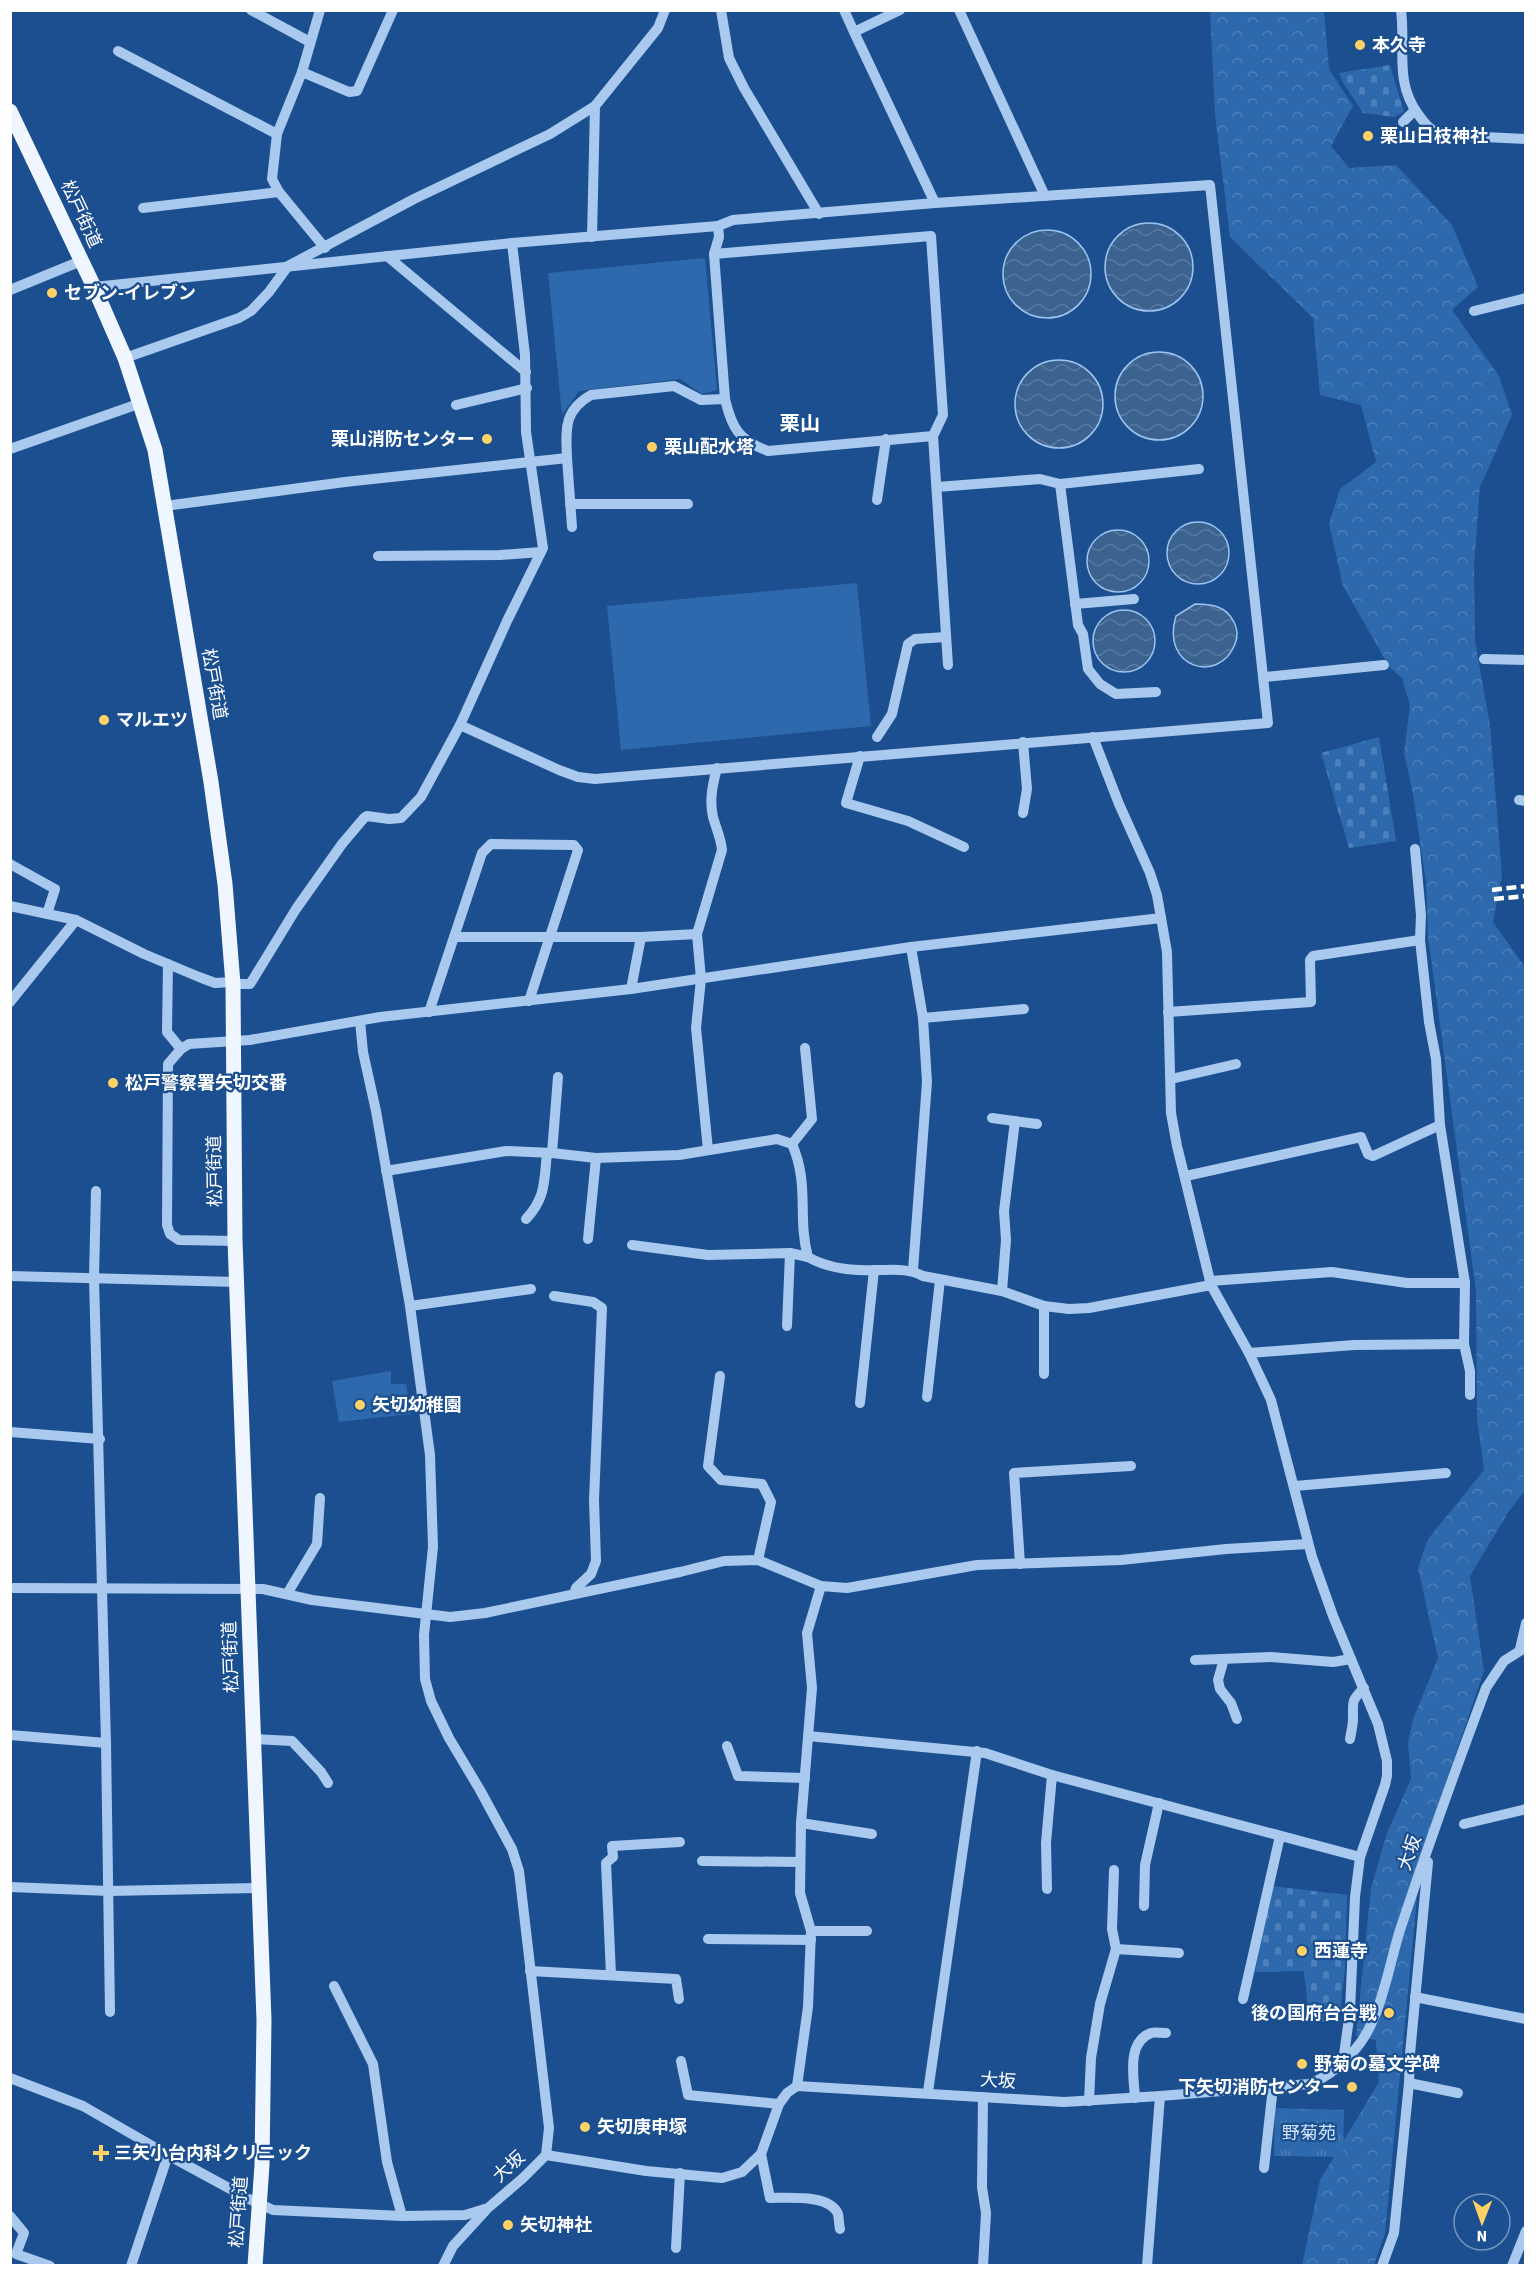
<svg xmlns="http://www.w3.org/2000/svg" width="1536" height="2276" font-family="'Source Sans 3','Noto Sans JP',sans-serif">
	<defs>
		<pattern id="forest-crowns" width="20" height="18" patternUnits="userSpaceOnUse" patternTransform="scale(1.5)"><rect width="20" height="18" fill="#2e69ad"/><path d="M2 6a3 3 0 1 1 6 0M12 15a3 3 0 1 1 6 0" fill="none" stroke="#4d80b9"/></pattern>
		<pattern id="cemetery-stones" width="16" height="16" patternUnits="userSpaceOnUse" patternTransform="scale(1.5)"><rect width="16" height="16" fill="#2e69ad"/><path d="M2 7V4a2 2 0 0 1 4 0v3zM10 15v-3a2 2 0 0 1 4 0v3z" fill="#4d80b9"/></pattern>
		<pattern id="park-tufts" width="24" height="20" patternUnits="userSpaceOnUse" patternTransform="scale(1.5)"><rect width="24" height="20" fill="#2e69ad"/><path d="M3 7l-1-3M5 7V3M7 7l1-3M15 17l-1-3M17 17v-4M19 17l1-3" fill="none" stroke="#4d80b9"/></pattern>
		<pattern id="water-waves" width="16" height="10" patternUnits="userSpaceOnUse" patternTransform="scale(1.5)"><rect width="16" height="10" fill="#3c6290"/><path d="M0 5q4-4 8 0t8 0" fill="none" stroke="#597aa1"/></pattern>
	</defs>
	<rect width="100%" height="100%" fill="#1b4f8f"/>
	<g fill="#2e69ad">
		<polygon points="705,258 717,390 702,394 680,379 579,391 562,415 548,273"/>
		<polygon points="857,583 871,726 621,750 607,606"/>
		<polygon points="391,1371 391,1384 406,1384 411,1414 339,1422 332,1381"/>
	</g>
	<polygon fill="url(#forest-crowns)" points="1210,11 1324,11 1329,69 1353,106 1331,146 1349,168 1396,165 1452,225 1478,287 1452,310 1499,376 1512,415 1480,487 1474,565 1475,641 1490,725 1502,875 1493,922 1525,967 1525,1491 1509,1511 1470,1576 1484,1671 1421,1855 1385,2233 1374,2265 1302,2265 1320,2180 1379,2082 1376,2040 1356,2036 1371,1888 1387,1833 1411,1779 1408,1742 1413,1719 1438,1658 1418,1568 1428,1539 1484,1470 1477,1418 1476,1291 1428,936 1426,882 1413,794 1404,753 1410,705 1402,678 1390,668 1343,586 1329,524 1340,489 1376,462 1361,405 1320,395 1313,318 1230,237 1215,115"/>
	<g fill="url(#cemetery-stones)">
		<polygon points="1390,65 1404,112 1394,117 1363,113 1342,81 1339,73"/>
		<polygon points="1379,737 1396,841 1349,848 1321,753"/>
		<polygon points="1272,1886 1347,1895 1345,1968 1339,2022 1316,2022 1314,2009 1308,2007 1304,1971 1255,1972"/>
	</g>
	<polygon fill="url(#park-tufts)" points="1275,2108 1344,2110 1343,2157 1274,2156"/>
	<g fill="url(#water-waves)" stroke="#9cc4f0" stroke-width="1.5">
		<circle cx="1149" cy="267" r="44"/>
		<circle cx="1047" cy="274" r="44"/>
		<circle cx="1159" cy="396" r="44"/>
		<circle cx="1059" cy="404" r="44"/>
		<circle cx="1198" cy="553" r="31"/>
		<circle cx="1118" cy="561" r="31"/>
		<path d="M 1195,604 C 1212,604 1226,606 1234,622 C 1238,630 1238,637 1235,644 C 1219,685 1160,668 1176,616 Z"/>
		<circle cx="1124" cy="641" r="31"/>
	</g>
	<g fill="none" stroke-linecap="round" stroke-linejoin="round">
		<g stroke="#a9c9ee" stroke-width="10">
			<polyline points="251,10 310,42"/>
			<polyline points="320,10 302,72 277,134 272,179 279,192 325,248"/>
			<polyline points="721,10 729,58 744,88 819,214"/>
			<polyline points="844,10 854,32"/>
			<polyline points="900,10 854,32 935,203"/>
			<polyline points="959,10 1045,196"/>
			<path d="M 1401,10 C 1406,48 1394,81 1418,114 C 1425,124 1430,130 1441,135 L 1526,139"/>
			<polyline points="118,51 277,134"/>
			<polyline points="302,72 349,92 357,91 393,10"/>
			<polyline points="1403,122 1415,110"/>
			<polyline points="143,208 279,192"/>
			<path d="M 718,226 L 719,237 L 714,254 L 725,399 C 732,429 739,440 768,451 L 933,436"/>
			<polyline points="592,237 595,106"/>
			<polyline points="714,254 931,236 943,415 933,436 948,665"/>
			<polyline points="387,256 526,372"/>
			<polyline points="94,287 512,243 718,226 733,220 935,203 1210,185 1268,723 595,779 578,777 559,770 460,725"/>
			<polyline points="10,290 81,261"/>
			<polyline points="1474,311 1526,298"/>
			<polyline points="125,358 239,318 251,311 269,292 288,266 414,199 550,134 595,106 658,28 665,10"/>
			<polyline points="456,405 527,388"/>
			<polyline points="10,449 141,403"/>
			<path d="M 567,458 C 566,430 563,411 591,395 L 674,386 L 701,400 L 725,399"/>
			<polyline points="1060,484 1078,625 1083,634 1088,669 1100,684 1116,694 1156,692"/>
			<polyline points="937,487 1040,479 1060,484 1199,469"/>
			<polyline points="877,500 886,439"/>
			<polyline points="570,504 688,504"/>
			<polyline points="165,506 345,482 567,458 572,527"/>
			<polyline points="378,556 500,555 541,552"/>
			<polyline points="1075,604 1134,599"/>
			<polyline points="1484,659 1526,660"/>
			<polyline points="1264,677 1384,665"/>
			<polyline points="877,737 892,714 908,644 915,639 946,637"/>
			<polyline points="1093,737 1119,804 1150,873 1157,895 1167,952 1171,1113 1177,1146 1211,1285 1249,1353 1271,1400 1312,1557 1333,1616 1378,1724 1387,1761 1387,1776 1385,1785 1360,1857 1355,1897 1350,2011 1343,2062"/>
			<polyline points="860,756 846,803 908,821 964,847"/>
			<polyline points="1519,800 1526,801"/>
			<polyline points="1023,813 1027,789 1023,742"/>
			<polyline points="1415,849 1421,915 1420,940 1429,1022 1436,1059 1440,1125 1465,1283 1464,1344 1470,1371 1470,1395"/>
			<polyline points="10,864 55,889 47,914"/>
			<polyline points="10,906 76,920 144,954 199,977 215,983 232,982"/>
			<polyline points="454,937 641,937 697,934"/>
			<polyline points="911,947 923,1018 927,1082 913,1270"/>
			<polyline points="168,964 167,1032 181,1049"/>
			<polyline points="233,984 250,984 252,981 296,909 342,844 364,818 367,816 389,819 401,818 421,797 460,725 507,621 543,548 526,432 525,355 512,243"/>
			<polyline points="631,989 641,937"/>
			<polyline points="10,1002 76,920"/>
			<polyline points="429,1012 482,853 491,844 574,845 578,850 529,1001"/>
			<polyline points="1168,1012 1311,1002 1310,960 1313,956 1420,940"/>
			<polyline points="923,1018 1024,1009"/>
			<polyline points="360,1021 363,1052 376,1111 410,1306 430,1455 433,1547 424,1635 425,1679 431,1701 449,1738 480,1790 512,1849 519,1871 549,2128 546,2155"/>
			<polyline points="1171,1079 1236,1064"/>
			<polyline points="992,1118 1037,1124"/>
			<polyline points="792,1144 812,1119 805,1048"/>
			<path d="M 708,1150 L 696,1028 L 701,979 L 697,934 L 722,850 C 721,838 716,828 713,817 C 709,800 713,783 717,768"/>
			<polyline points="552,1153 558,1077"/>
			<path d="M 386,1171 L 506,1151 L 552,1153 L 596,1158 L 679,1155 L 777,1139 L 792,1144 C 810,1185 797,1217 808,1257 C 827,1268 854,1271 877,1270 C 893,1270 908,1268 923,1276 L 1002,1291 L 1044,1306 L 1069,1309 L 1089,1308 L 1211,1285"/>
			<polyline points="1186,1176 1361,1137 1368,1154 1373,1156 1440,1125"/>
			<polyline points="96,1191 94,1278 106,1743 110,2012"/>
			<path d="M 526,1219 C 546,1198 544,1181 547,1153"/>
			<polyline points="588,1239 596,1158"/>
			<polyline points="235,1241 179,1240 170,1234 167,1225 168,1064 181,1049 189,1044 250,1040 380,1017 631,989 911,947 1161,918"/>
			<polyline points="632,1245 708,1255 790,1253 808,1257"/>
			<polyline points="10,1276 237,1282"/>
			<polyline points="1210,1281 1332,1272 1407,1283 1465,1283"/>
			<polyline points="1002,1291 1006,1240 1004,1211 1015,1121"/>
			<polyline points="554,1296 593,1302 602,1308 594,1500 596,1561 591,1574 576,1588 574,1594"/>
			<polyline points="410,1306 531,1289"/>
			<polyline points="787,1326 790,1253"/>
			<polyline points="1249,1353 1354,1345 1464,1344"/>
			<polyline points="1044,1374 1044,1306"/>
			<polyline points="720,1376 708,1466 721,1480 762,1484 771,1502 758,1560"/>
			<polyline points="927,1397 940,1280"/>
			<polyline points="860,1403 874,1270"/>
			<polyline points="10,1432 100,1439"/>
			<polyline points="1295,1486 1446,1473"/>
			<polyline points="1020,1564 1014,1473 1131,1466"/>
			<polyline points="10,1588 263,1589 312,1600 450,1617 485,1613 680,1572 724,1561 758,1560 821,1586 847,1588 977,1565 1121,1560 1226,1549 1308,1544"/>
			<polyline points="287,1594 317,1544 320,1498"/>
			<polyline points="1520,1649 1526,1623"/>
			<polyline points="1224,1659 1218,1680 1220,1689 1231,1703 1237,1719"/>
			<polyline points="1195,1660 1271,1657 1333,1662 1351,1659"/>
			<polyline points="10,1735 106,1743"/>
			<polyline points="808,1736 985,1753 1052,1775 1360,1857"/>
			<polyline points="253,1739 292,1741 321,1772 328,1783"/>
			<path d="M 1350,1739 C 1351,1733 1353,1725 1353,1719 C 1353,1701 1351,1701 1364,1688"/>
			<polyline points="727,1746 738,1776 805,1778"/>
			<polyline points="801,1823 872,1834"/>
			<polyline points="1464,1824 1526,1809"/>
			<polyline points="702,1861 800,1862"/>
			<polyline points="10,1887 109,1891 258,1888"/>
			<polyline points="1047,1889 1046,1843 1052,1775"/>
			<polyline points="1144,1906 1145,1865 1159,1803"/>
			<polyline points="811,1931 867,1931"/>
			<polyline points="708,1939 811,1940"/>
			<polyline points="1116,1949 1179,1953"/>
			<polyline points="530,1971 676,1979 679,1999"/>
			<polyline points="611,1975 606,1863 613,1857 612,1846 680,1842"/>
			<polyline points="334,1986 373,2064 387,2162 402,2216"/>
			<polyline points="1415,1997 1526,2019"/>
			<polyline points="1243,1999 1280,1836"/>
			<polyline points="681,2061 688,2095 779,2104"/>
			<path d="M 10,2078 L 83,2106 L 168,2155 L 247,2198 L 273,2210 L 402,2216 L 465,2215 L 488,2208 L 523,2178 L 546,2155 L 646,2171 L 722,2178 L 742,2172 L 761,2154 L 779,2104 L 787,2093 L 797,2086 L 1064,2102 L 1160,2096 L 1309,2084 C 1331,2076 1347,2061 1361,2042 C 1382,2012 1389,1965 1400,1930 C 1427,1849 1456,1768 1486,1688 L 1504,1661 L 1526,1647"/>
			<polyline points="1409,2083 1458,2093"/>
			<polyline points="797,2086 808,2007 811,1931 800,1893 801,1823 812,1688 807,1633 821,1586"/>
			<polyline points="928,2092 977,1751"/>
			<polyline points="983,2097 982,2187 986,2213 983,2266"/>
			<path d="M 1135,2098 C 1134,2078 1126,2042 1151,2033 C 1155,2032 1161,2033 1166,2033"/>
			<polyline points="1089,2101 1091,2058 1100,2004 1116,1949 1112,1929 1114,1870"/>
			<path d="M 761,2154 L 770,2198 C 788,2198 830,2194 838,2214 C 839,2219 839,2225 840,2229"/>
			<polyline points="1264,2168 1273,2087"/>
			<polyline points="10,2216 24,2233 16,2254 50,2266"/>
			<polyline points="676,2248 680,2173"/>
			<polyline points="131,2266 168,2155"/>
			<polyline points="443,2266 453,2246 486,2210"/>
			<polyline points="1147,2266 1160,2096"/>
			<polyline points="1382,2266 1394,2233 1409,2083 1410,2054 1428,1862"/>
			<polyline points="1512,2266 1526,2231"/>
		</g>
		<polyline stroke="#f0f6ff" stroke-width="15" points="10,111 94,287 125,358 155,450 211,782 225,884 233,984 235,1241 264,2020 262,2165 255,2266"/>
		<g stroke="#fff" stroke-width="4.5" stroke-dasharray="10 4.5" stroke-linecap="butt">
			<polyline points="1492,890 1526,886"/>
			<polyline points="1494,899 1526,896"/>
		</g>
	</g>
	<g fill="#ffd166" stroke="#1b4f8f" stroke-width="2">
		<circle cx="1360" cy="45" r="6"/>
		<circle cx="1368" cy="136" r="6"/>
		<circle cx="52" cy="293" r="6"/>
		<circle cx="487" cy="439" r="6"/>
		<circle cx="652" cy="447" r="6"/>
		<circle cx="104" cy="720" r="6"/>
		<circle cx="113" cy="1083" r="6"/>
		<circle cx="360" cy="1405" r="6"/>
		<circle cx="1302" cy="1951" r="6"/>
		<circle cx="1389" cy="2013" r="6"/>
		<circle cx="1302" cy="2064" r="6"/>
		<circle cx="1352" cy="2087" r="6"/>
		<circle cx="585" cy="2127" r="6"/>
		<path d="M98 2144h6v6h6v6h-6v6h-6v-6h-6v-6h6z"/>
		<circle cx="508" cy="2225" r="6"/>
	</g>
	<g text-anchor="middle" dominant-baseline="central" stroke-width="4.5" stroke-linejoin="round" paint-order="stroke">
		<g font-size="18" font-weight="bold" fill="#fff" stroke="#1b4f8f" text-anchor="start">
			<text x="1372" y="45">本久寺</text>
			<text x="1380" y="136">栗山日枝神社</text>
			<text x="64" y="293">セブン-イレブン</text>
			<text x="475" y="439" text-anchor="end">栗山消防センター</text>
			<text x="664" y="447">栗山配水塔</text>
			<text x="116" y="720">マルエツ</text>
			<text x="125" y="1083">松戸警察署矢切交番</text>
			<text x="372" y="1405">矢切幼稚園</text>
			<text x="1314" y="1951">西蓮寺</text>
			<text x="1377" y="2013" text-anchor="end">後の国府台合戦</text>
			<text x="1314" y="2064">野菊の墓文学碑</text>
			<text x="1340" y="2087" text-anchor="end">下矢切消防センター</text>
			<text x="597" y="2127">矢切庚申塚</text>
			<text x="114" y="2153">三矢小台内科クリニック</text>
			<text x="520" y="2225">矢切神社</text>
		</g>
		<g font-size="18" fill="#fff" stroke="#1b4f8f">
			<text transform="translate(81 214) rotate(65)">松戸街道</text>
			<text transform="translate(214 684) rotate(80)">松戸街道</text>
			<text transform="translate(215 1171) rotate(-91)">松戸街道</text>
			<text transform="translate(231 1657) rotate(-92)">松戸街道</text>
			<text transform="translate(1410 1853) rotate(-71)">大坂</text>
			<text transform="translate(998 2081) rotate(4)">大坂</text>
			<text transform="translate(509 2167) rotate(-43)">大坂</text>
			<text transform="translate(239 2212) rotate(-86)">松戸街道</text>
		</g>
		<g font-size="18" fill="#cfe3fa" stroke="#1b4f8f">
			<text x="1309" y="2133">野菊苑</text>
		</g>
		<g font-size="20" font-weight="bold" fill="#fff" stroke="#1b4f8f">
			<text x="800" y="424">栗山</text>
		</g>
	</g>
	<rect width="1536" height="2276" fill="none" stroke="#ffffff" stroke-width="24"/>
	<g transform="translate(1482 2222) rotate(181)"><circle r="28" fill="#1b4f8f" stroke="#7695bc" stroke-width="1.5"/>
	<path d="M0-4.5L10 22L0 15L-10 22Z" fill="#ffd166"/>
	<text y="-9" font-size="16" font-weight="bold" text-anchor="middle" fill="#ffffff">N</text>
	</g>
</svg>
